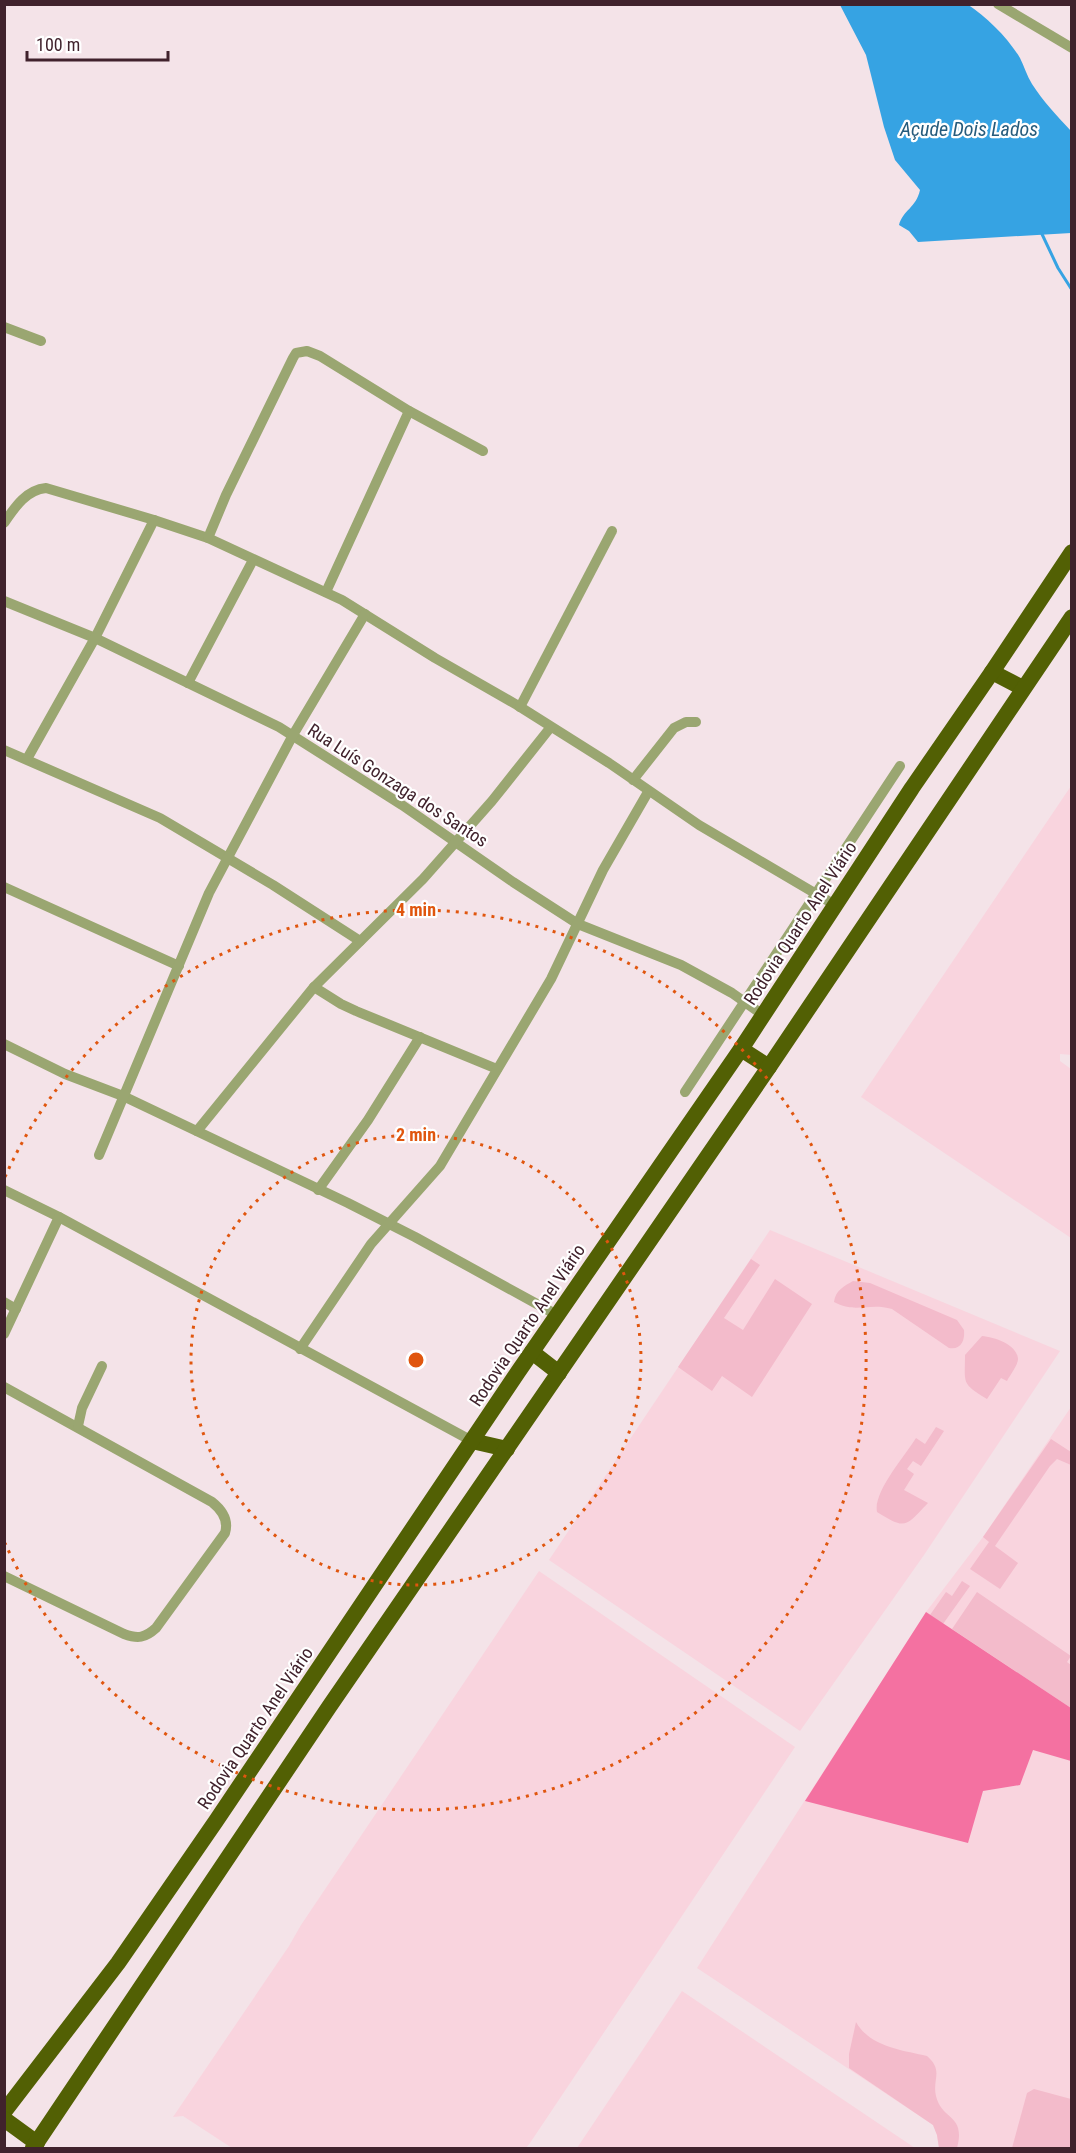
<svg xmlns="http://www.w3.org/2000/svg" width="1076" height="2153" font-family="'Roboto Condensed',sans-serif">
	<rect width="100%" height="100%" fill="#f4e3e8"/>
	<g fill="#f9d4de">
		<polygon points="1071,786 1072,1055 1060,1054 1060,1061 1071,1069 1071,1238 861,1097"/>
		<polygon points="770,1230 1060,1351 924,1555 800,1731 549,1560"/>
		<polygon points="1071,1407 1071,2148 939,2148 937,2135 933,2125 697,1968 926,1612 983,1537"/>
		<polygon points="539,1571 795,1747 530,2143 526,2148 232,2148 183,2116 173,2117 289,1946 301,1925"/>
		<polygon points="682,1991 915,2148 577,2148"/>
	</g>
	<g fill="#f3bbcb">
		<polygon points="751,1259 760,1265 724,1318 743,1330 775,1279 812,1304 752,1397 722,1376 712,1391 678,1367"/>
		<path d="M 853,1281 L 870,1283 L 957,1320 L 964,1330 C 965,1341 961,1350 949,1348 L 892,1309 C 869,1302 856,1314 834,1302 C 835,1291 844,1286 853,1281 Z"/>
		<path d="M 982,1336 C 994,1337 1017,1344 1018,1359 C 1018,1365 1010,1375 1007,1381 L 1001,1378 L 987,1399 C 961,1383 965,1384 965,1355 Z"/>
		<path d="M 936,1427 L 944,1431 L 921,1466 L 913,1461 L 907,1469 L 914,1474 L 904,1490 L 928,1503 C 905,1527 906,1530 877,1512 C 873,1492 905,1456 916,1438 L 925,1444 Z"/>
		<polygon points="1051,1439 1071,1452 1071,1465 1057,1459 1050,1466 995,1546 1018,1563 1000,1589 970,1569 989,1542 983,1537"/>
		<polygon points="962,1581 970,1586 943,1624 930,1615 946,1592 952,1596"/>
		<polygon points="977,1592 1071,1656 1067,1662 1071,1665 1071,1708 952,1629"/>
		<path d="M 856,2022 C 870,2047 902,2050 927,2056 C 944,2071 932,2079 936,2096 C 942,2121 966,2114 957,2148 L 939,2148 L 937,2135 L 933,2125 L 849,2068 L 849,2054 Z"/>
		<polygon points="1034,2089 1071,2099 1071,2148 1012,2148 1027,2093"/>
	</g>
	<polygon fill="#f471a1" points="926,1612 1071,1708 1071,1761 1033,1750 1020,1785 983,1791 968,1843 805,1801"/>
	<path fill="#36a3e3" d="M 967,4 C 987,17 1008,38 1020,58 C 1024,66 1027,76 1032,84 C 1043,101 1057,116 1071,131 L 1071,233 L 918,242 L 909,231 L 899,225 C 903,210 916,208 920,190 L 895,160 L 884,127 L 866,55 L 840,5 Z"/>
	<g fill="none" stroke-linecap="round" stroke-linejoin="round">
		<polyline stroke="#36a3e3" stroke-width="3" points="1041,232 1058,268 1072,290"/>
		<g stroke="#9aa671" stroke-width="10">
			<polyline points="998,4 1072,48"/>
			<polyline points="4,327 41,341"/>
			<path d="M 4,523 C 15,507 26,490 46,488 L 154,520 L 208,538 L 342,600 L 435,658 L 517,705 L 609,763 L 699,825 L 835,905"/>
			<polyline points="208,538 226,495 293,358 296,353 307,351 320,356 409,411 483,451"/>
			<polyline points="326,592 409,411"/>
			<polyline points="4,601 95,638 279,727 402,805 513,882 578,924 681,965 732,993 763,1015"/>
			<polyline points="188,683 253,560"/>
			<polyline points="520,707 612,531"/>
			<polyline points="4,750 160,818 273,885 360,941"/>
			<polyline points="27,759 95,638 154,520"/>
			<polyline points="633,780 674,728 686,722 696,722"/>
			<polyline points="4,887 179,966"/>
			<polyline points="314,987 341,1004 356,1011 497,1069"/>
			<polyline points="4,1044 65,1074 123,1096 348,1203 415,1237 557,1315"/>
			<polyline points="685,1092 900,766"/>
			<polyline points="197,1131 314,987 423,879 492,801 550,728"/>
			<polyline points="99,1155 209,893 293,735 365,614"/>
			<polyline points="4,1190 59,1217 472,1441"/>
			<polyline points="318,1190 368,1120 420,1037"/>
			<polyline points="4,1302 16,1309"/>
			<polyline points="4,1334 59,1217"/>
			<polyline points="300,1349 371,1244 440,1166 551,979 603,870 648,792"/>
			<path d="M 4,1387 L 212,1502 C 222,1510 229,1520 225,1533 L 156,1628 C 145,1638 138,1639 124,1634 L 4,1576"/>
			<polyline points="78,1426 82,1408 102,1366"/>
		</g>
		<g stroke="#526004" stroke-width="16">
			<polyline points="992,672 1023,688"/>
			<polyline points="741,1049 769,1067"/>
			<polyline points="532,1352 559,1373"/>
			<polyline points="472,1441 507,1449"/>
			<polyline points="4,2112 118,1963 216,1821 518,1372 741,1049 912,788 992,672 1072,552"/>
			<polyline points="4,2119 37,2143"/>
			<polyline points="33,2148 329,1707 769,1067 1072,617"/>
		</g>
	</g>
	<g fill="none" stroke="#e0560e" stroke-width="3" stroke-dasharray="3 6">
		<circle cx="416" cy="1360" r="225"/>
		<path d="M5 1177A450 450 0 1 1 5 1543"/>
	</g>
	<g text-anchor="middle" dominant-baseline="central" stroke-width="4.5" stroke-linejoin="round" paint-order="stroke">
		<g font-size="18" fill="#40222c" stroke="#fff">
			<text transform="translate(398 785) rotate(33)">Rua Luís Gonzaga dos Santos</text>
			<text transform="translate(800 923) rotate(-57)">Rodovia Quarto Anel Viário</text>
			<text transform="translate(527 1325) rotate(-56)">Rodovia Quarto Anel Viário</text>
			<text transform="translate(255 1728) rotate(-56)">Rodovia Quarto Anel Viário</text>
		</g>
		<g font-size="20" font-style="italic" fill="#265c7d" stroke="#fff">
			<text x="969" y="129">Açude Dois Lados</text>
		</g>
	</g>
	<circle cx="416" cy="1360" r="9" fill="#e0560e" stroke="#fff" stroke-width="3"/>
	<g font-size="18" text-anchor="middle" font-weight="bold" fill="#e0560e" stroke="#fff" stroke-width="4.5" stroke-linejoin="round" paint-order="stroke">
		<text x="416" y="916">4 min</text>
		<text x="416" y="1141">2 min</text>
	</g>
	<rect width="1076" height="2153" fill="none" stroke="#40222c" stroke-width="12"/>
	<path d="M27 51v9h141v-9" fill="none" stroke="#40222c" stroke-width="3"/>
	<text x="36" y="51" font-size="18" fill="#40222c" stroke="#ffffff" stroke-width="4.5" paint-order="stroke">100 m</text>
</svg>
